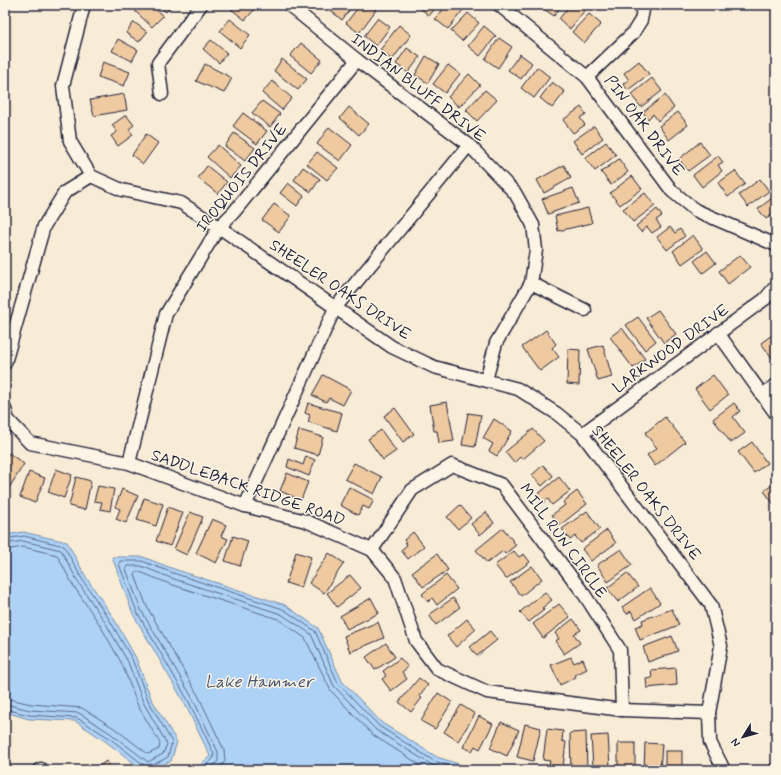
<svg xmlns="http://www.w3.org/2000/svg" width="781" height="775" font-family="Mynerve,sans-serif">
	<rect width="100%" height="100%" fill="#f9ecd7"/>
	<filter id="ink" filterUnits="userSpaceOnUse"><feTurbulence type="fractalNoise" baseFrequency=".025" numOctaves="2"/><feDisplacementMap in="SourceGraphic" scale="8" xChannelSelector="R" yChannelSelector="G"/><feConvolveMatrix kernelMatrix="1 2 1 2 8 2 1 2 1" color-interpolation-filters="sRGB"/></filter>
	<g filter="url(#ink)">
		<g fill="#add2f6" stroke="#758cab">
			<polygon points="23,532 67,542 86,577 113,617 136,658 151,698 177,742 171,761 151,770 143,770 105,741 75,721 29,719 5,712 5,535"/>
			<polygon points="112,557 143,557 174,569 285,605 318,628 342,681 382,723 437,757 477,770 195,770 210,756 185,704 133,614"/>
		</g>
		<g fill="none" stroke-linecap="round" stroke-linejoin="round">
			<g stroke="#5a6886" stroke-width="1">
				<polyline points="5,539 24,536 64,546 82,579 109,619 132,659 148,700 172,742 168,757 153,765 151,770"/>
				<polyline points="5,544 23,541 61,550 78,582 105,622 128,662 143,702 167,744 163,754 148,762 110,733 79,713 30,710 5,704"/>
				<polyline points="5,550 23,547 57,555 73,585 100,625 122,664 138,706 160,743 159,749 148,754 114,728 82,708 31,704 5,698"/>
				<polyline points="5,709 29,715 77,718 108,737 144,765 145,770"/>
				<polyline points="201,770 213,759 214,754 189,702 137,612 119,564 120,561 142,561 173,573 283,609 315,631 338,683 379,726 434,761 463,770"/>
				<polyline points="209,770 218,761 218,752 193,699 141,610 126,569 128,566 141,566 171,578 281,614 311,634 334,686 376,730 432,765 446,770"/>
				<polyline points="218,770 225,761 224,750 199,697 147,607 135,575 136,572 140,572 170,584 278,619 305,638 331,691 373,735 428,770"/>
			</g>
		</g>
		<g fill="#efc99f" stroke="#22223b">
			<polygon points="140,5 151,5 163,16 152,27 135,11"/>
			<polygon points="158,5 173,5 166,12"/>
			<polygon points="234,5 248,5 254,10 245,20 231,9"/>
			<polygon points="334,5 353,5 342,20 330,10"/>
			<polygon points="360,5 369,5 376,10 359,33 346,23"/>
			<polygon points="417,5 438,5 429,16"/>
			<polygon points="447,5 457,5 463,10 448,29 435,19"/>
			<polygon points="542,5 562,5 554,16 541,7"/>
			<polygon points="570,5 579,5 585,10 570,29 559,19"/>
			<polygon points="468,13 479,23 462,41 451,31"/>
			<polygon points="589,14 601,24 584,43 572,32"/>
			<polygon points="378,18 390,27 376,46 364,36"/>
			<polygon points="230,19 250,35 240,48 220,31"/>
			<polygon points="134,22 147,32 139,42 126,33"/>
			<polygon points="399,25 411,35 392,60 380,50"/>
			<polygon points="484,26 496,36 480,56 468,46"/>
			<polygon points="499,38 512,47 498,68 485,59"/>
			<polygon points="118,39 138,50 132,61 112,51"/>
			<polygon points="211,40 227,53 219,63 203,49"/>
			<polygon points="301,43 322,60 311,73 290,56"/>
			<polygon points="407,48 420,57 408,73 396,64"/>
			<polygon points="520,54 532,63 521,79 508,70"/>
			<polygon points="426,56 439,64 428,83 415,75"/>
			<polygon points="282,59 307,79 298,90 274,71"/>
			<polygon points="639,61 649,74 628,90 623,84 629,80 624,73"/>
			<polygon points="103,62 130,72 124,86 98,77"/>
			<polygon points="205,64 232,78 224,93 196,81"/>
			<polygon points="448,65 460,74 445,93 433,84"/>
			<polygon points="537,67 550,77 534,98 521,88"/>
			<polygon points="469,74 480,85 459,107 448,97"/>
			<polygon points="652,78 662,91 641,107 631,95"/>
			<polygon points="272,81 292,98 282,110 262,93"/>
			<polygon points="552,82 565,92 552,108 540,98"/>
			<polygon points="485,90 497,100 477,121 466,110"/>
			<polygon points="124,94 127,110 94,116 90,100"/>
			<polygon points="665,95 674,108 658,121 653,114 648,119 643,112"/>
			<polygon points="262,101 280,114 270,127 252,113"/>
			<polygon points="349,107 369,124 359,135 340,118"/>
			<polygon points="581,107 586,114 580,118 585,125 573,133 563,120"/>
			<polygon points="678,112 688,125 669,140 659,126"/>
			<polygon points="243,113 267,131 257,144 233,126"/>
			<polygon points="126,115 134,125 129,129 133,135 118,146 111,136 117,132 112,125"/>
			<polygon points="594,126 603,138 582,154 573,141"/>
			<polygon points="329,127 352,145 340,161 317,144"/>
			<polygon points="234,133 255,148 245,161 225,146"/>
			<polygon points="146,134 158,143 143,164 132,155"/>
			<polygon points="606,142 616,155 595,171 585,158"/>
			<polygon points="700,142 710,155 688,171 679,159"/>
			<polygon points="218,145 241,166 230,178 207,157"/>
			<polygon points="317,152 338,168 327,180 307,164"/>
			<polygon points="718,156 723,162 718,165 722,171 702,187 693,175"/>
			<polygon points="619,159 628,172 611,185 601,172"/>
			<polygon points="564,165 571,178 544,193 537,180"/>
			<polygon points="207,166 227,182 218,194 198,178"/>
			<polygon points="303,167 320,179 311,192 294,180"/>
			<polygon points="735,171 745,184 728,197 718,183"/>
			<polygon points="632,176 642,189 620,205 610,193"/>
			<polygon points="760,179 769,191 748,207 739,195"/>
			<polygon points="288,183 304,196 297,206 280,193"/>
			<polygon points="573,188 579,203 548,214 542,199"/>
			<polygon points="645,193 655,206 633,222 623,209"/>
			<polygon points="776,195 776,212 766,219 758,209"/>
			<polygon points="274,204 291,216 279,232 262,220"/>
			<polygon points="588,208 592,223 558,231 555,216"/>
			<polygon points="657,209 662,216 656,220 661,227 652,233 647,227 641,232 636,226"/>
			<polygon points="670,227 675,233 680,229 685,236 667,250 657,237"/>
			<polygon points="693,235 703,249 682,264 673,251"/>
			<polygon points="707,251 716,263 703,273 694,261"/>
			<polygon points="740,255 750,267 728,284 719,271"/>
			<polygon points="658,310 676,334 664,343 646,318"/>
			<polygon points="638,317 656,341 645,350 626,325"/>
			<polygon points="622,328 645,359 633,368 610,337"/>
			<polygon points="546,330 556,344 552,348 559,357 540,371 522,347"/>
			<polygon points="776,332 776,355 772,358 761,343"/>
			<polygon points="603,345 612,377 598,381 588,349"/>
			<polygon points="568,349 580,350 579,385 567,384"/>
			<polygon points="323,375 351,390 343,405 329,398 326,402 312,395"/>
			<polygon points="713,375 728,395 710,409 695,389"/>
			<polygon points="447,402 454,441 439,443 437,431 434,431 430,405"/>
			<polygon points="308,403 342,413 337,431 308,422 310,415 305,413"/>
			<polygon points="734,403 740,411 733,417 745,433 731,443 713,419"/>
			<polygon points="395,408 414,434 403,442 384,416"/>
			<polygon points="468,413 481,415 475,447 462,445"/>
			<polygon points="665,417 685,442 655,466 647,455 657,448 645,433"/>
			<polygon points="494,419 512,431 497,456 489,451 493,444 483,438"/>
			<polygon points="533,429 544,441 523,459 520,457 514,463 505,452"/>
			<polygon points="299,430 323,437 318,455 294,448"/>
			<polygon points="381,430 396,451 383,460 368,439"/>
			<polygon points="752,442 767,463 754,473 738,452"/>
			<polygon points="9,453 24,464 9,488 5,485 5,459"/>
			<polygon points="306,456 315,460 309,476 287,467 289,459 303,465"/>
			<polygon points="354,463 382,477 374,494 345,479"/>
			<polygon points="543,465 553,476 542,486 532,475"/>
			<polygon points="56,469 72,475 64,498 48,492"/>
			<polygon points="29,472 45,478 35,503 20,497"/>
			<polygon points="287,473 308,482 301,500 280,491"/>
			<polygon points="76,477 91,481 85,510 69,506"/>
			<polygon points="559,477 570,491 552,505 548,499 543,503 537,495"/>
			<polygon points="776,482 776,507 764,491"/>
			<polygon points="98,486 114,489 110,511 100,509 102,502 94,501"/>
			<polygon points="349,487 374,500 369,509 363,506 358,515 340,505"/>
			<polygon points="122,489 138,496 126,523 116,519 120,509 115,507"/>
			<polygon points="577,491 587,504 560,525 552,515 565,505 563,502"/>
			<polygon points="144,498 163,504 156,526 137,520"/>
			<polygon points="460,505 471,518 458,529 447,517"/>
			<polygon points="168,507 183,513 170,546 156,541"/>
			<polygon points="587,511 600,529 581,543 575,536 570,540 562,529"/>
			<polygon points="190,512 203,517 187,555 174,549"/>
			<polygon points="486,512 494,523 480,535 471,524"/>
			<polygon points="212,519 226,525 221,536 228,539 216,563 196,553"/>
			<polygon points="503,528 516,545 505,554 503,551 487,563 476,550"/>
			<polygon points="607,530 616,543 591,561 582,549"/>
			<polygon points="413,532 424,546 408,559 401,550 407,545 404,540"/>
			<polygon points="233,536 248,541 240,566 225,561"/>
			<polygon points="621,549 632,565 608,582 597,565"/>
			<polygon points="514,551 519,557 524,554 530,562 506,579 495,565"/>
			<polygon points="296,552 311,557 301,588 286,583"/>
			<polygon points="329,553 344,563 324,593 309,583"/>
			<polygon points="437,554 448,570 423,587 412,572"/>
			<polygon points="532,566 542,579 521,596 510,582"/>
			<polygon points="627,573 638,587 618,602 607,588"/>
			<polygon points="350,575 361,588 337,607 327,593"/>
			<polygon points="446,575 457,589 437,605 432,598 428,602 422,594"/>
			<polygon points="650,588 660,603 636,619 631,611 627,614 622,607"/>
			<polygon points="545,592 552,600 542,608 544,610 529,622 520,612"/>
			<polygon points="371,598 379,613 347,629 340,616"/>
			<polygon points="453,598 460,607 436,625 429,615"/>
			<polygon points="559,604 570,617 543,638 533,624"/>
			<polygon points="672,609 679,625 640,640 635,627 643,624 642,620"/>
			<polygon points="467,619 476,629 456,647 447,636"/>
			<polygon points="573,619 581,630 574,634 580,643 564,654 555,641 559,639 555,633"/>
			<polygon points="378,622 384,638 350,652 344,636"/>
			<polygon points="490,631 497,640 477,656 470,647"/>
			<polygon points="672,636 678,651 648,662 643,647"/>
			<polygon points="386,643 395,657 375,670 366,657"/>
			<polygon points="571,657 574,663 583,659 587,669 575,675 576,677 560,685 551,665"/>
			<polygon points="400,658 408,667 402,672 407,679 391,691 382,679 386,676 383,671"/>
			<polygon points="676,668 677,685 647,688 646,679 652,678 651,670"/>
			<polygon points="419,678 428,685 419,696 422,698 411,712 399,702"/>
			<polygon points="438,693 452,702 435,729 421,721"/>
			<polygon points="461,705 475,714 458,741 444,732"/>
			<polygon points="479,716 493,724 480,749 475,746 472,751 463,747"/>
			<polygon points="501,722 519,730 507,756 490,748"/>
			<polygon points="525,724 541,728 533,761 517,757"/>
			<polygon points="547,729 563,731 562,741 566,742 563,767 549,765 550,761 543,760"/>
			<polygon points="586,732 587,770 571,770 570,733"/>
			<polygon points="608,735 610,767 593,768 591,736"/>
			<rect x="618" y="743" width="17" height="27"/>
			<polygon points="645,743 662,744 660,770 644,770"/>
			<rect x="665" y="751" width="17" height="19"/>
			<polygon points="776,760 776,770 767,770 766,768"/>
			<polygon points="106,761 113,770 94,770"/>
		</g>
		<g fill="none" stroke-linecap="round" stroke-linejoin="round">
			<g stroke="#22223b" stroke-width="15">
				<g id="street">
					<polyline points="84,5 63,86 70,141 91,176 122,190 181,203 219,227 392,347 434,367 518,389 556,413 582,434 711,605 721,646 709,713 710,742 724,770"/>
					<polyline points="289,5 357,60 469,145 515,193 533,225 536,250 531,283 496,343 486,380"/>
					<polyline points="499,5 587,77 672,191 695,210 776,245"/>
					<polyline points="587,77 633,33 641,20 644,5"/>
					<polyline points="162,94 158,63 201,5"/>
					<polyline points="531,283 585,310"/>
					<polyline points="718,333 776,414"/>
					<polyline points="5,363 44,226 65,192 91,176"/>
					<polyline points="762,395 776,385"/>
					<polyline points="5,409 8,420 30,443 129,463 245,506 306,521 372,550 395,578 416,641 437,669 487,692 622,710 709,713"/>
					<polyline points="582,434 765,299 776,286"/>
					<polyline points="129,463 166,314 219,227 234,212 357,60"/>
					<polyline points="245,506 335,308 469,145"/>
					<polyline points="372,550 412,490 452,465 502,485 584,594 620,650 622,710"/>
					<polyline points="39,770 41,769"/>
				</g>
			</g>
			<use href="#street" stroke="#fcf5e5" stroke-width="12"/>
		</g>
	</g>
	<g text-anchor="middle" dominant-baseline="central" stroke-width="3" stroke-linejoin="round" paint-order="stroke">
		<g font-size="16" fill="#22223b" stroke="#fcf5e5">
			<text transform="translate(418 88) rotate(38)">INDIAN BLUFF DRIVE</text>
			<text transform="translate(644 126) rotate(53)">PIN OAK DRIVE</text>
			<text transform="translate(242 178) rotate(-51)">IROQUOIS DRIVE</text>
			<text transform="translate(340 290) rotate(34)">SHEELER OAKS DRIVE</text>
			<text transform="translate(671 349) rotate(-36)">LARKWOOD DRIVE</text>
			<text transform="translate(248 488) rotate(19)">SADDLEBACK RIDGE ROAD</text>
			<text transform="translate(646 493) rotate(52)">SHEELER OAKS DRIVE</text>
			<text transform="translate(563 541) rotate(54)">MILL RUN CIRCLE</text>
		</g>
		<g font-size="17" font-style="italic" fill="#4c5773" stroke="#fcf5e5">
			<text x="259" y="682">Lake Hammer</text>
		</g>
	</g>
	<rect width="781" height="775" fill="none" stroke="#fcf5e5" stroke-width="20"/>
	<rect x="10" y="10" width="761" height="755" fill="none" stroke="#22223b" stroke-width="1.5" filter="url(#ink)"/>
	<g transform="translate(743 737) rotate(233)" stroke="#fcf5e5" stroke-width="3" paint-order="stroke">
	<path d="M0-3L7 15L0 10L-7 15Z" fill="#22223b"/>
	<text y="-6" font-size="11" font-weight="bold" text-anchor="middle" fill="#22223b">N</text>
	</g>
</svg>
